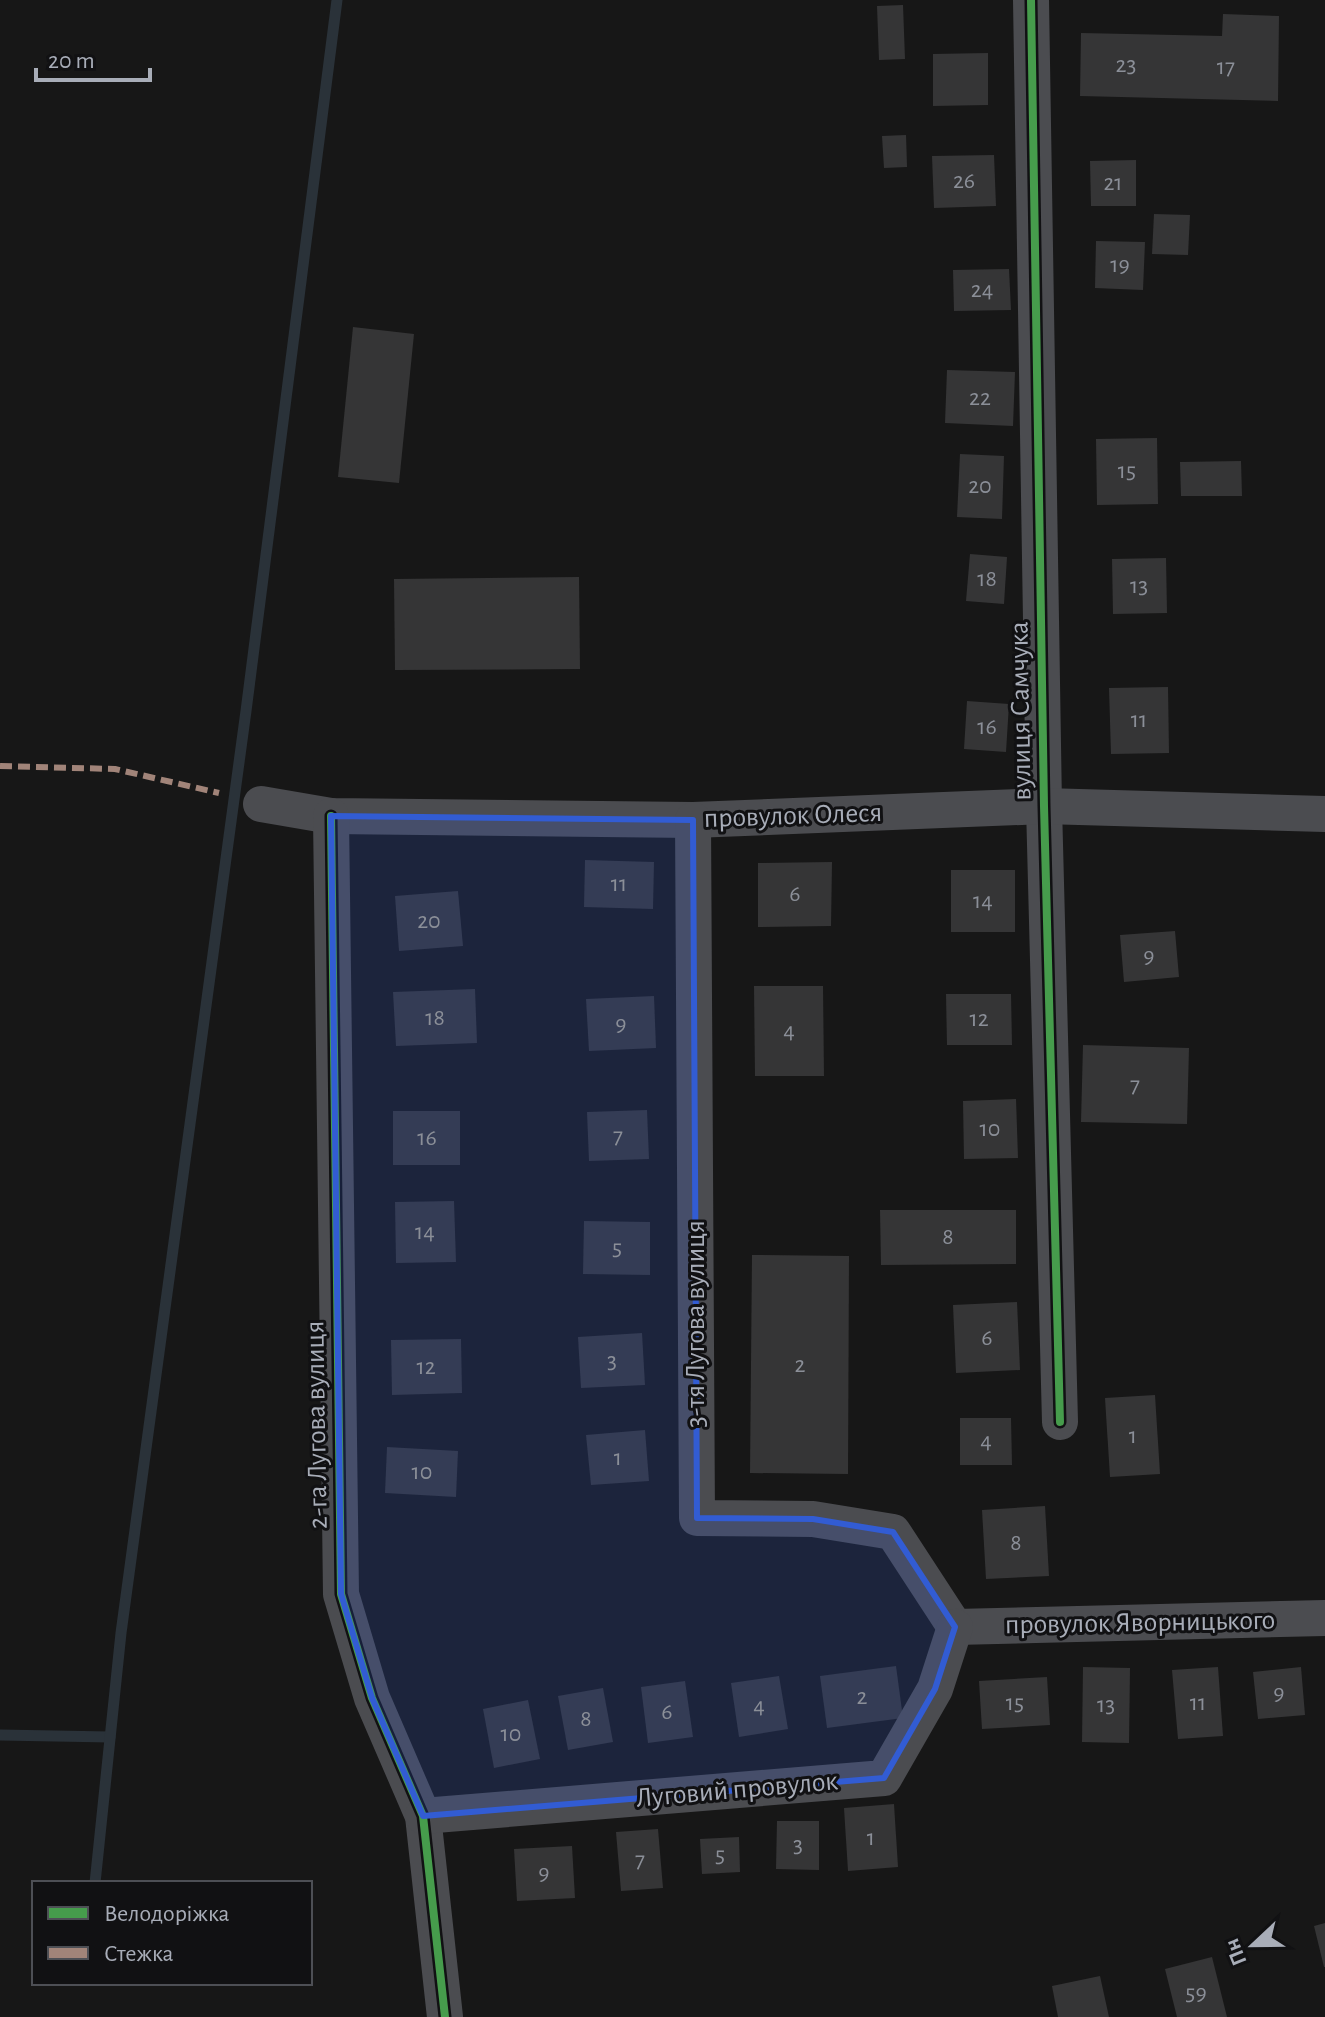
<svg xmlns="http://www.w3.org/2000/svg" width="1325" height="2017" font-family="'Alegreya Sans',sans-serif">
	<rect width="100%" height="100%" fill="#171717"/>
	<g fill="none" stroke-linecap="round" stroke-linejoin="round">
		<g stroke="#2a3239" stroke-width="11">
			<polyline points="0,1735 110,1737"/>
			<polyline points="95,1883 121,1633 246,711 337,0"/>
		</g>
	</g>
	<g fill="#353536">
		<polygon points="903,5 905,59 879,60 877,6"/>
		<polygon points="1223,14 1279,16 1278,101 1080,96 1081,33 1222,36"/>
		<polygon points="988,53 988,105 933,106 933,54"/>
		<polygon points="906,135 907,167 884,168 882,136"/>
		<polygon points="994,155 996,206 934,208 932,156"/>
		<polygon points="1136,160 1136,206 1091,206 1090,161"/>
		<polygon points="1154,214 1190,215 1188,255 1152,254"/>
		<polygon points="1096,241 1145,242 1143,290 1095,288"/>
		<polygon points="1009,269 1011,310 954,311 953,270"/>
		<polygon points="353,327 414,334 399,483 338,477"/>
		<polygon points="947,370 1015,372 1013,426 945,423"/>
		<polygon points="1157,438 1158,504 1097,505 1096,439"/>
		<polygon points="960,454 1004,456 1002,519 957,517"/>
		<polygon points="1241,461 1242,496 1181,496 1180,462"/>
		<polygon points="970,554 1007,557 1004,604 966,601"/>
		<polygon points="1166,558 1167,613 1113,614 1112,559"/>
		<polygon points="579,577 580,669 395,670 394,579"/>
		<polygon points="1168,687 1169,753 1111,754 1109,688"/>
		<polygon points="967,701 1009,704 1006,752 964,749"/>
		<polygon points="585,860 654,862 653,909 584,907"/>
		<polygon points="832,862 831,926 758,927 758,863"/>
		<rect x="951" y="870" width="64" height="62"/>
		<polygon points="458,891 463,946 399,951 395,896"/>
		<polygon points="1175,931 1179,977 1124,982 1120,935"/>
		<polygon points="754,986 823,986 824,1076 755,1076"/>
		<polygon points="475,989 477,1043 396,1046 393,992"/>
		<polygon points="946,994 1011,994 1012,1045 947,1045"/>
		<polygon points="654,996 656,1048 589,1051 586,999"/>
		<polygon points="1083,1045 1189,1048 1187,1124 1081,1122"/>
		<polygon points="1016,1099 1018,1158 964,1159 963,1101"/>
		<polygon points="647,1110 649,1159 589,1161 587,1112"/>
		<rect x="393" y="1111" width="67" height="54"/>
		<polygon points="454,1201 456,1262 396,1263 395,1202"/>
		<polygon points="880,1210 1016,1210 1016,1264 881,1265"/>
		<polygon points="584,1221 650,1222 650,1275 583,1274"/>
		<polygon points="752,1255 849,1256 848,1474 750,1473"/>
		<polygon points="1017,1302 1020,1370 956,1373 953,1305"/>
		<polygon points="642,1333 645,1385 581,1388 578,1337"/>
		<polygon points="461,1339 462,1393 392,1395 391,1340"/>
		<polygon points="1155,1395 1160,1474 1110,1477 1105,1398"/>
		<polygon points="960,1418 1011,1418 1012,1465 960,1465"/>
		<polygon points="645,1430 649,1481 591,1485 586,1435"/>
		<polygon points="387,1447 458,1451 456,1497 385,1493"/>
		<polygon points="1045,1506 1049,1576 986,1579 982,1510"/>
		<polygon points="896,1666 903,1718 827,1728 820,1676"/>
		<polygon points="1083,1667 1130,1668 1129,1743 1082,1742"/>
		<polygon points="1218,1667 1223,1736 1178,1739 1172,1670"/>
		<polygon points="1301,1667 1305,1715 1258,1719 1253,1672"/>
		<polygon points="779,1676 788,1729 739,1737 731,1683"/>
		<polygon points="1047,1677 1050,1725 982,1729 979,1681"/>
		<polygon points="685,1681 693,1737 648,1743 641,1687"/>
		<polygon points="603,1688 613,1742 568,1750 558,1696"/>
		<polygon points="528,1700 540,1759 494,1768 483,1709"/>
		<polygon points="894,1804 898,1867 848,1871 844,1808"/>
		<polygon points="777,1821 819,1821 819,1870 776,1869"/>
		<polygon points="658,1829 663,1888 621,1891 616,1832"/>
		<polygon points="739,1837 740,1872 702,1874 700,1839"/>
		<polygon points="572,1846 575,1898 517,1901 514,1849"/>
		<polygon points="1325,1923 1325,1967 1324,1967 1314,1926"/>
		<polygon points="1212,1957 1227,2017 1177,2017 1165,1969"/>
		<polygon points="1100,1976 1109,2017 1058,2017 1052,1986"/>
	</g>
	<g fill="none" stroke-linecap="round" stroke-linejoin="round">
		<g stroke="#4b4c50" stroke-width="36">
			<polyline points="1031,0 1044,806 1060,1422"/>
			<polyline points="261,804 331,816 693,820 1044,806 1325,814"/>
			<polyline points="331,816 341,1594 372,1698 423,1816 445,2017"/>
			<polyline points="693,820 697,1518 813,1519 893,1532 955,1627"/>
			<polyline points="955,1627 1325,1618"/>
			<polyline points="423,1816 884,1778 935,1689 955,1627"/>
		</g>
		<polyline stroke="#a18479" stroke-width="6" stroke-dasharray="12 6" stroke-linecap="butt" points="0,766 115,769 219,793"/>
		<g stroke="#111113" stroke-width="13">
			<g id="cycleway">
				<polyline points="1031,0 1044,806 1060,1422"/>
				<polyline points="331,816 341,1594 372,1698 423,1816 445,2017"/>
			</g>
		</g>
		<use href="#cycleway" stroke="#469c4c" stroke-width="8"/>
	</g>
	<path fill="#325cd3" fill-opacity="0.2" stroke="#325cd3" stroke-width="6" stroke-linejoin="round" d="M 331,816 L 693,820 L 697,1518 L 813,1519 L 893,1532 L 955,1627 L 935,1689 L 884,1778 L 423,1816 L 372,1698 L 341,1594 Z"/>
	<g text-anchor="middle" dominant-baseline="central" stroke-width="6" stroke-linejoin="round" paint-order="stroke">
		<g font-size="24" fill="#8b8f98">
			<text x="1126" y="65">23</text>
			<text x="1226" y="67">17</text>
			<text x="964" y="181">26</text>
			<text x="1113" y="183">21</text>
			<text x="1120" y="265">19</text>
			<text x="982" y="290">24</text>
			<text x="980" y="398">22</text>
			<text x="1127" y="471">15</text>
			<text x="980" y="486">20</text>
			<text x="987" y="579">18</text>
			<text x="1139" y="586">13</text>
			<text x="1139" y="720">11</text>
			<text x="987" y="727">16</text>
			<text x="619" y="884">11</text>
			<text x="795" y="894">6</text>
			<text x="983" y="901">14</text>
			<text x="429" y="921">20</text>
			<text x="1149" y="956">9</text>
			<text x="435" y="1018">18</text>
			<text x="979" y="1019">12</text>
			<text x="621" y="1024">9</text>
			<text x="789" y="1031">4</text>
			<text x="1135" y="1085">7</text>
			<text x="990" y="1129">10</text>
			<text x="618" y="1136">7</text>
			<text x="427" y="1138">16</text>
			<text x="425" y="1232">14</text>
			<text x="948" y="1237">8</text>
			<text x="617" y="1248">5</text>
			<text x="987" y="1338">6</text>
			<text x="612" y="1361">3</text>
			<text x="800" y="1365">2</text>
			<text x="426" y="1367">12</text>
			<text x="1133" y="1436">1</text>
			<text x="986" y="1441">4</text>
			<text x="618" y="1458">1</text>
			<text x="422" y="1472">10</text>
			<text x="1016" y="1543">8</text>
			<text x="1279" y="1693">9</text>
			<text x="862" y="1697">2</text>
			<text x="1015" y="1703">15</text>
			<text x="1198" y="1703">11</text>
			<text x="1106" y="1705">13</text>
			<text x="759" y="1706">4</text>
			<text x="667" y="1712">6</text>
			<text x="586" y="1719">8</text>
			<text x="511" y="1734">10</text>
			<text x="871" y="1838">1</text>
			<text x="798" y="1845">3</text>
			<text x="720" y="1855">5</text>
			<text x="640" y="1860">7</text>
			<text x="544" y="1873">9</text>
			<text x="1196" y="1993">59</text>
		</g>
		<g font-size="28" fill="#a8adb8" stroke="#111113">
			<text transform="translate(1021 711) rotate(-91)">вулиця Самчука</text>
			<text transform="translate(793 816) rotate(-2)">провулок Олеся</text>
			<text transform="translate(696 1324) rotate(-90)">3-тя Лугова вулиця</text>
			<text transform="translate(317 1425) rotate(-91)">2-га Лугова вулиця</text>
			<text transform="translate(1140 1623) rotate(-1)">провулок Яворницького</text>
			<text transform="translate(737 1790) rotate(-5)">Луговий провулок</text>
		</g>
	</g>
	<rect x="32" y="1881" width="280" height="104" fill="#111113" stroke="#4d4f55" stroke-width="2"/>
	<rect x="48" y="1907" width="40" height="12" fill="#469c4c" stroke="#4d4f55" stroke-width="2"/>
	<text x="104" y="1921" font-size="24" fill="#a8adb8">Велодоріжка</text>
	<rect x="48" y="1947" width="40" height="12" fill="#a18479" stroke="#4d4f55" stroke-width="2"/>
	<text x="104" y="1961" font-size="24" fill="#a8adb8">Стежка</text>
	<g transform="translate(1253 1945) rotate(248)" stroke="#111113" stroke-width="6" paint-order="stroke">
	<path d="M0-6L14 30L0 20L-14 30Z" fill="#a8adb8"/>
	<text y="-12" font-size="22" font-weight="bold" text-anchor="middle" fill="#a8adb8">Пн</text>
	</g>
	<path d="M36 68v12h114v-12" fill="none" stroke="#a8adb8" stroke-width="4"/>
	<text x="48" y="68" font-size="24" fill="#a8adb8" stroke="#111113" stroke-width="6" paint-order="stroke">20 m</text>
</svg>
